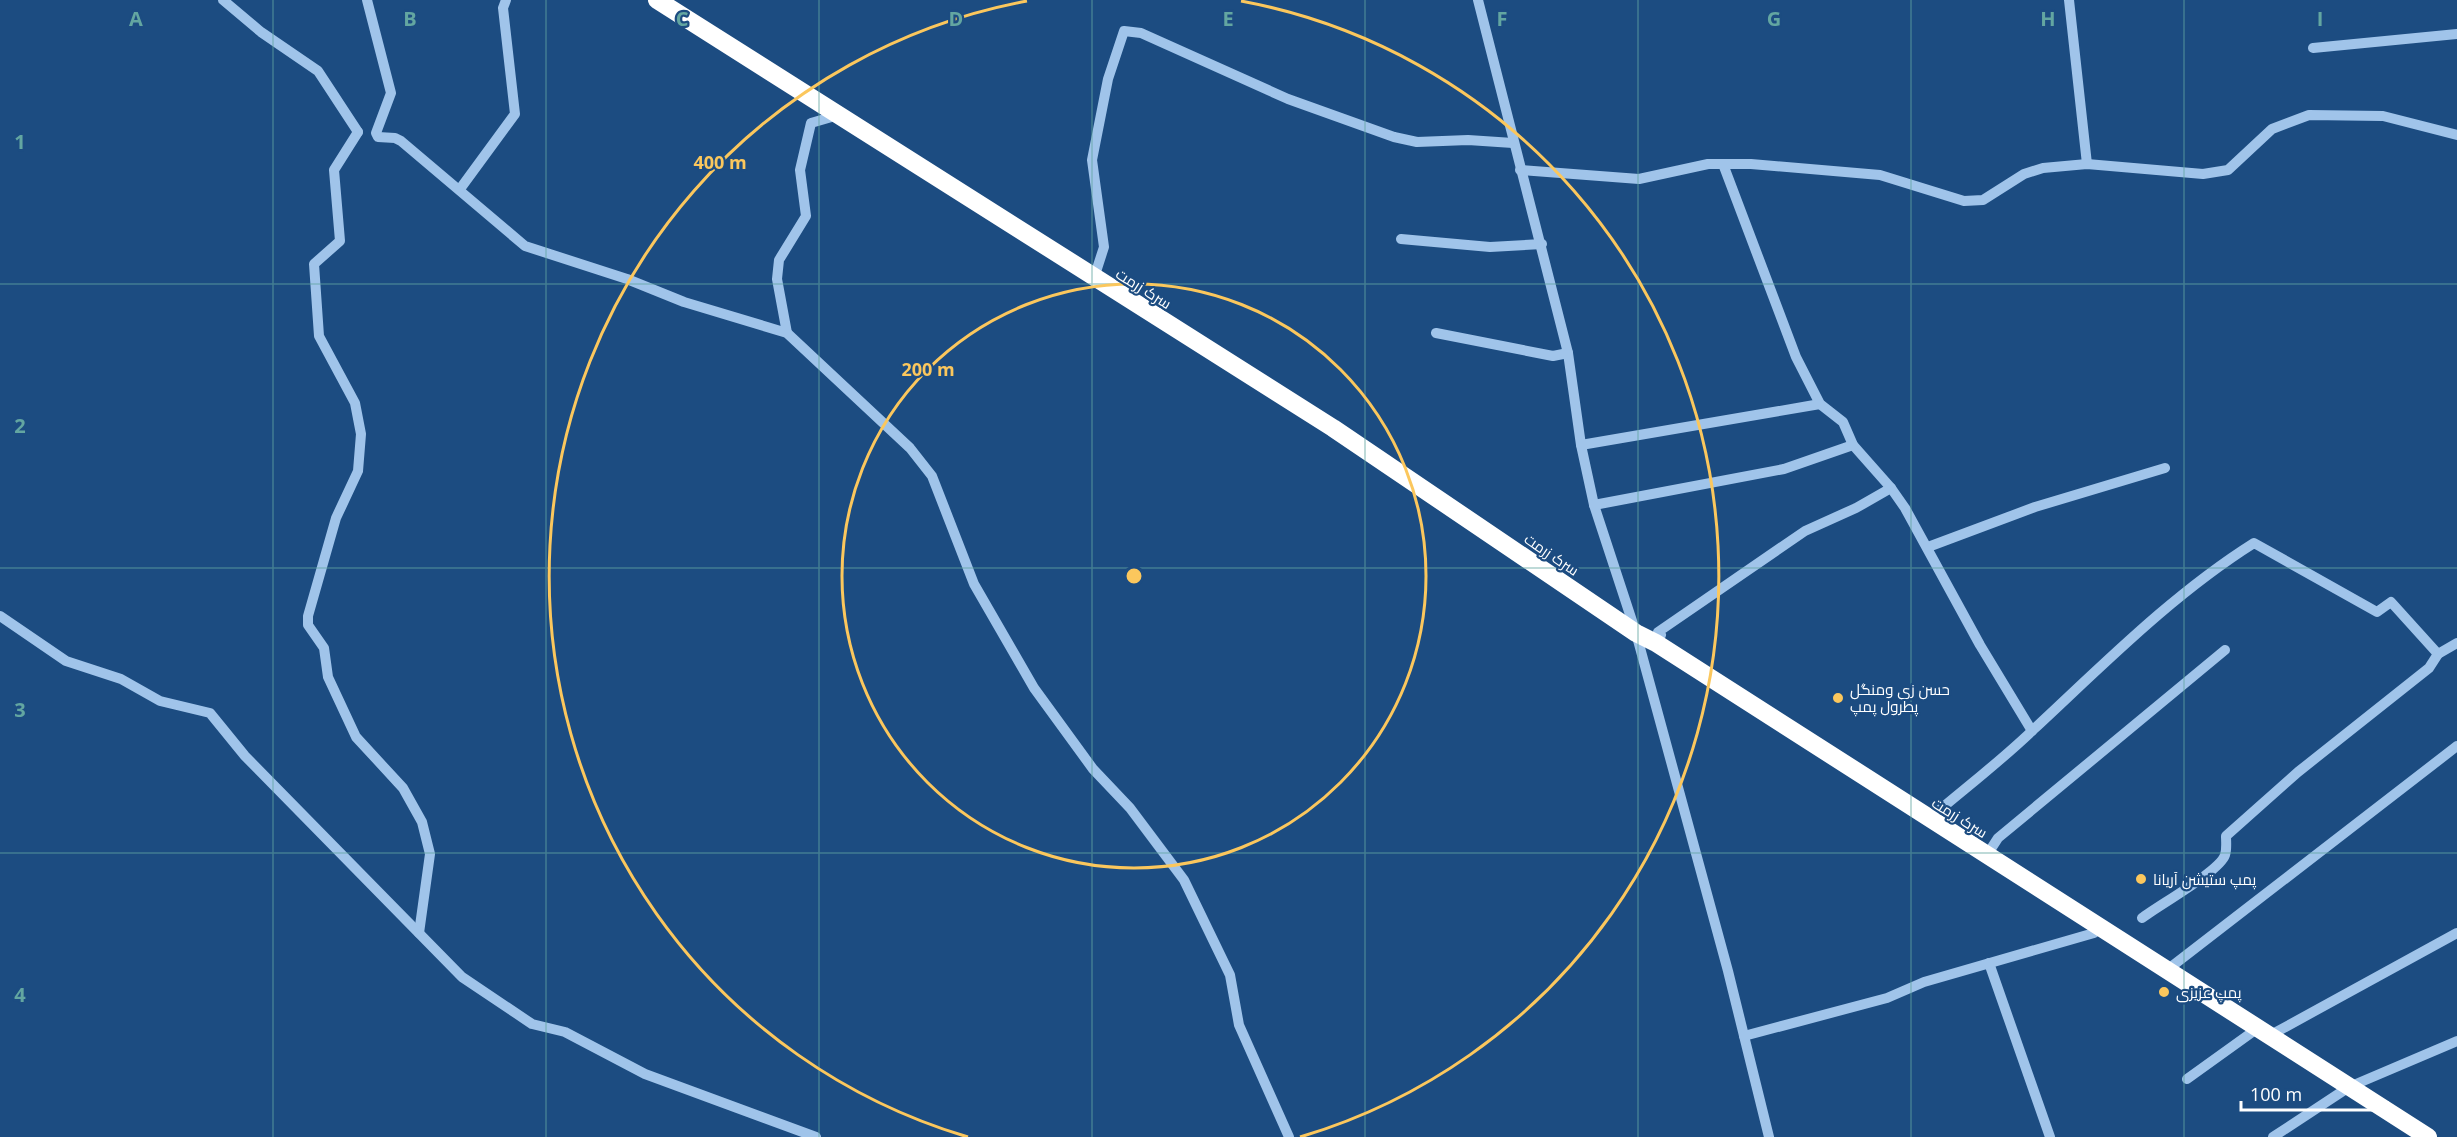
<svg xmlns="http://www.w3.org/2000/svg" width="2457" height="1137" font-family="'Open Sans',Cairo,sans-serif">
	<rect width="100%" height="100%" fill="#1c4c81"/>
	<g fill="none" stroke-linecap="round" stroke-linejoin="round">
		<g stroke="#a0c4ea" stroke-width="10">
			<polyline points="223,0 261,32 318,71 358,132"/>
			<polyline points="367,0 391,93 376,133 378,137 395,138 401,141 525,246 627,279 684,302 787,333 910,448 932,476 974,584 1034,688 1093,769 1130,808 1184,880 1230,975 1239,1025 1289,1137"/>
			<polyline points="1478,0 1568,353 1581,445 1594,505 1636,633 1728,971 1769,1137"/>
			<polyline points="2069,0 2087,164"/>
			<polyline points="2313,48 2457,34"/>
			<polyline points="358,132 334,170 340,241 314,264 319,336 355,403 361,434 358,471 336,518 308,616 308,625 324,648 328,677 356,737 403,788 422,822 430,854 419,933"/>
			<polyline points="1723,164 1796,357 1820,404 1843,422 1853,445 1891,488 1905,508 1980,645 2032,731"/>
			<polyline points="1520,170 1639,179 1708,164 1751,164 1880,175 1964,201 1983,200 2024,174 2043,168 2087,164 2203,174 2228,170 2272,129 2309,115 2383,116 2457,135"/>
			<polyline points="460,189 515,114 503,8 506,0"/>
			<polyline points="1401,239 1490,247 1542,244"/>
			<polyline points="1094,278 1104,247 1092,160 1108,79 1124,31 1141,33 1288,99 1394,137 1417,142 1468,140 1513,143"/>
			<polyline points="787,333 777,279 779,260 806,216 800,170 811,123 835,116"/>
			<polyline points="1436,333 1553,356 1568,353"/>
			<polyline points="1581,445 1820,404"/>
			<polyline points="1594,505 1784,469 1853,445"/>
			<polyline points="1928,547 2035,507 2165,468"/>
			<polyline points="0,616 66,661 121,679 160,701 210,713 245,756 462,977 532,1024 565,1032 645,1074 816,1137"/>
			<polyline points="1656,643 1661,635 1658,632 1805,531 1856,508 1891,488"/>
			<path d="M 1929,819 C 1964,789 2001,761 2034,729 C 2104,664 2173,594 2254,543 L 2377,612 L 2391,602 L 2438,654"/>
			<polyline points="1987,855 1998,838 2225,650"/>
			<path d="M 2142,918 C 2159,905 2220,871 2225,855 C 2227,849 2226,842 2226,836 L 2298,772 L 2429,668 L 2438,654 L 2457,643"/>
			<polyline points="1989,963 2050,1137"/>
			<polyline points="2167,970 2457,746"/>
			<polyline points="1744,1036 1887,998 1924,982 2094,933 2101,926"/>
			<polyline points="2269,1036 2457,933"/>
			<polyline points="2187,1079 2258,1028"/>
			<polyline points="2273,1137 2349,1087 2457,1041"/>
		</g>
		<polyline stroke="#fff" stroke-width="18" points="657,0 1333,428 1636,633 1656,643 2428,1137"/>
	</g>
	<path fill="none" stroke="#63a6a1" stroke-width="1.5" stroke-opacity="0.55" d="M 273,0 L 273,1137M 546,0 L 546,1137M 819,0 L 819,1137M 1092,0 L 1092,1137M 1365,0 L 1365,1137M 1638,0 L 1638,1137M 1911,0 L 1911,1137M 2184,0 L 2184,1137M 0,284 L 2457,284M 0,568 L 2457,568M 0,853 L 2457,853"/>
	<g fill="none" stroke="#fbc75d" stroke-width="3">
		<circle cx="1134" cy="576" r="292"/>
		<path d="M968 1137A585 585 0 0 1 1027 1M1241 1A585 585 0 0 1 1300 1137"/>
	</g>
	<g fill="#fbc75d" stroke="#1c4c81" stroke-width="2">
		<circle cx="1838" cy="698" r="6"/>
		<circle cx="2141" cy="879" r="6"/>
		<circle cx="2164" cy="992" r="6"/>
	</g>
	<g text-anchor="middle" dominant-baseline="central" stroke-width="4.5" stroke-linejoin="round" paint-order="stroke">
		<g font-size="15" fill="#fff" stroke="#1c4c81">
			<text transform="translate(1144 288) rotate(32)">سرک زرمت</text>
			<text transform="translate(1552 554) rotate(34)">سرک زرمت</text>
			<text transform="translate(1960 817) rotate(32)">سرک زرمت</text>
		</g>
		<g font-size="15" fill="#fff" stroke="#1c4c81" text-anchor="start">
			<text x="1850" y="689">حسن زی ومنگل<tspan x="1850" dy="17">پطرول پمپ</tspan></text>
			<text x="2153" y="879">پمپ ستیشن آریانا</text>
			<text x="2176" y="992">پمپ عزیزی</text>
		</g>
	</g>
	<g font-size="20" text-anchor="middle" font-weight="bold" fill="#63a6a1" stroke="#1c4c81" stroke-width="4.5" stroke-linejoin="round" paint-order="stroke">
		<text x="136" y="26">A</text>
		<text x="410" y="26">B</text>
		<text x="682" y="26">C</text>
		<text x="956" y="26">D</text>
		<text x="1228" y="26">E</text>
		<text x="1502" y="26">F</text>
		<text x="1774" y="26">G</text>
		<text x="2048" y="26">H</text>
		<text x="2320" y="26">I</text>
		<text x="20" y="149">1</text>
		<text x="20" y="433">2</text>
		<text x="20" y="717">3</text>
		<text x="20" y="1002">4</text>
	</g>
	<circle cx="1134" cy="576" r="9" fill="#fbc75d" stroke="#1c4c81" stroke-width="3"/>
	<g font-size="18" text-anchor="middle" font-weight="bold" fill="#fbc75d" stroke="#1c4c81" stroke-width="4.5" stroke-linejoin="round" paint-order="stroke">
		<text x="720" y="169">400 m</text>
		<text x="928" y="376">200 m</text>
	</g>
	<path d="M2241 1101v9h146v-9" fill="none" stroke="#ffffff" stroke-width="3"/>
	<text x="2250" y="1101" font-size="18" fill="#ffffff" stroke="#1c4c81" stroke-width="4.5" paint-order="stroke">100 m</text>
</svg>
